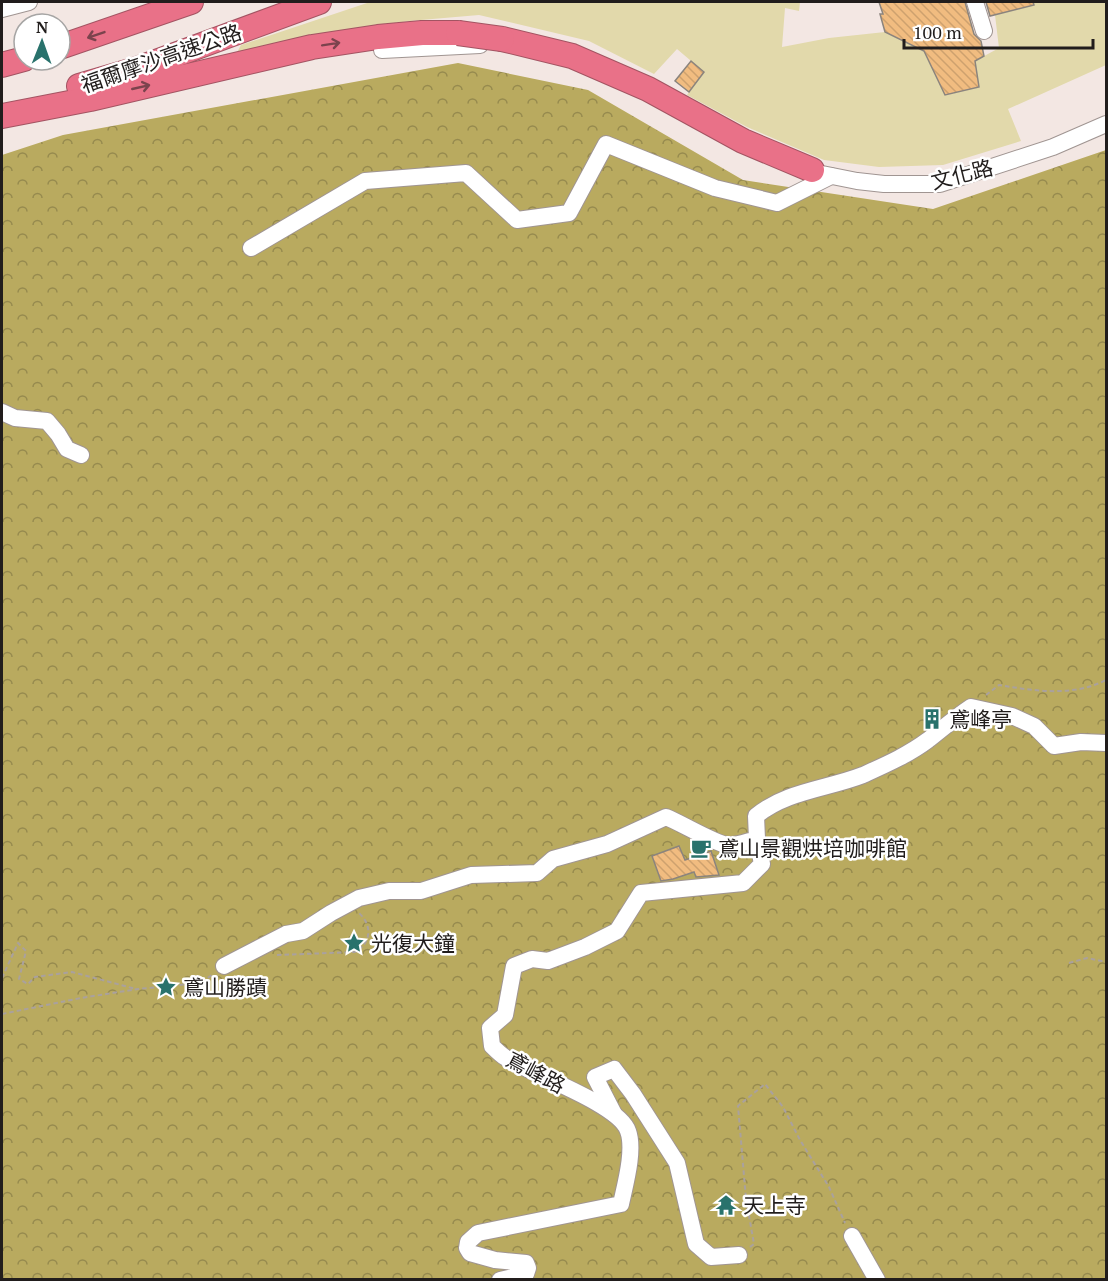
<svg xmlns="http://www.w3.org/2000/svg" width="1108" height="1281" font-family="'PT Serif','Noto Sans TC',serif">
	<defs>
		<pattern id="forest-crowns" width="20" height="18" patternUnits="userSpaceOnUse" patternTransform="scale(1.5)"><rect width="20" height="18" fill="#b9aa5f"/><path d="M2 6a3 3 0 1 1 6 0M12 15a3 3 0 1 1 6 0" fill="none" stroke="#968a4e"/></pattern>
		<pattern id="building-back-hatch" width="6" height="6" patternUnits="userSpaceOnUse" patternTransform="scale(1.5)"><rect width="6" height="6" fill="#f1bc80"/><path d="M-1 5l2 2M0 0l6 6M5-1l2 2" fill="none" stroke="#cea16e"/></pattern>
	</defs>
	<rect width="100%" height="100%" fill="#f3e7e3"/>
	<polygon fill="#e2d9ab" points="370,2 800,2 799,11 785,8 782,47 829,38 885,32 924,51 946,95 979,87 975,61 999,48 995,15 1023,8 1021,2 1106,2 1106,65 1008,109 1021,141 943,165 879,167 824,160 747,127 687,95 704,72 677,49 654,74 589,41 479,15 409,21 338,32 233,60 241,45"/>
	<polygon fill="url(#forest-crowns)" points="458,63 588,90 743,180 933,209 1106,150 1106,1279 2,1280 2,155 63,135"/>
	<g fill="url(#building-back-hatch)" stroke="#8b847d" stroke-width="1.5">
		<polygon points="879,2 965,2 974,34 981,41 984,56 975,61 979,87 945,95 924,51 885,32 880,14 883,14"/>
		<polygon points="986,2 1033,2 1034,5 990,16"/>
		<polygon points="691,61 704,72 689,92 675,81"/>
		<polygon points="679,846 685,860 711,851 719,875 696,877 694,872 673,879 661,881 652,856"/>
	</g>
	<g fill="none" stroke-linecap="round" stroke-linejoin="round">
		<g stroke="#a09592" stroke-width="18">
			<g id="minor">
				<polyline points="975,2 984,31"/>
				<polyline points="2,9 29,2"/>
				<polyline points="382,50 480,45"/>
				<polyline points="822,174 857,181 884,184 940,184 1053,147 1106,124"/>
				<polyline points="251,248 365,181 466,173 517,220 569,213 606,144 715,188 777,203 831,176"/>
				<polyline points="2,412 15,418 47,421 58,434 67,449 81,455"/>
				<path d="M 224,966 L 286,934 L 303,931 L 331,913 L 359,898 L 389,891 L 421,891 L 471,875 L 537,873 L 553,859 L 607,844 L 666,817 C 681,823 716,844 728,845 C 737,846 748,841 757,839 L 756,816 C 786,791 827,789 863,775 C 885,765 908,755 928,740 C 942,729 956,717 971,707 L 1012,716 L 1034,726 L 1054,746 L 1081,742 L 1106,743"/>
				<polyline points="614,1114 595,1077 614,1069 633,1094 677,1163 696,1244 711,1257 739,1255"/>
				<polyline points="852,1236 877,1280"/>
				<path d="M 500,1280 L 526,1274 L 528,1268 L 526,1263 L 495,1260 L 470,1253 L 467,1248 L 468,1242 L 478,1233 L 621,1204 C 625,1185 635,1150 628,1131 C 619,1104 531,1074 506,1058 C 501,1055 496,1050 492,1046 L 490,1028 L 505,1015 L 514,966 L 532,959 L 548,961 L 585,947 L 617,931 L 641,893 L 743,883 L 762,864 L 757,839"/>
			</g>
		</g>
		<g stroke="#a35462" stroke-width="26">
			<g id="highway">
				<polyline points="502,39 572,56 648,89 743,141 812,170"/>
				<polyline points="60,47 191,2"/>
				<polyline points="2,65 24,59"/>
				<polyline points="79,86 137,69 319,2"/>
				<polyline points="2,116 90,99 312,47 378,37 422,33 458,33"/>
			</g>
		</g>
		<g stroke="#aaa19e" stroke-width="2" stroke-dasharray="4.5 3" stroke-linecap="butt">
			<path d="M 986,695 L 999,685 C 1035,691 1073,697 1106,680"/>
			<path d="M 277,955 L 355,952 C 371,943 373,926 359,913"/>
			<polyline points="1069,963 1087,958 1106,962"/>
			<polyline points="2,978 18,943 26,951 19,979 28,984 35,977 72,972 136,989"/>
			<polyline points="2,1014 81,998 138,989 200,983 212,975"/>
			<polyline points="750,1247 754,1244 746,1199 738,1106 765,1084 783,1107 800,1140 829,1187 845,1223"/>
		</g>
		<use href="#minor" stroke="#fff" stroke-width="16"/>
		<use href="#highway" stroke="#e97188" stroke-width="24"/>
		<g stroke="#a35462" stroke-width="26" stroke-linecap="butt">
			<polyline id="highway-bridge" points="458,33 502,39"/>
		</g>
		<use href="#highway-bridge" stroke="#e97188" stroke-width="24"/>
	</g>
	<defs><path id="oneway-shaft" d="M-6 0H5M1.5-3L5.5 0L1.5 3" fill="none" stroke-width="1.6" stroke-linecap="round" stroke-linejoin="round" transform="scale(1.5)"/></defs>
	<g stroke="#7b434d">
		<use href="#oneway-shaft" transform="translate(96 35) rotate(161)"/>
		<use href="#oneway-shaft" transform="translate(331 44) rotate(-9)"/>
		<use href="#oneway-shaft" transform="translate(141 87) rotate(-13)"/>
	</g>
	<defs>
		<g id="building-bare" transform="scale(1.62)"><path d="M-4-6H4V6H1V3H-1V6H-4ZM-2.5-4.3h1.7v1.8h-1.7ZM.8-4.3h1.7v1.8H.8ZM-2.5-1h1.7V.8h-1.7ZM.8-1h1.7V.8H.8Z" fill="#29726c" stroke="#fff" stroke-width="2.5" paint-order="stroke"/></g>
		<g id="cafe-bare" transform="scale(1.62)"><path d="M-5.5-4.5H6V0H3Q3 3.5 0 3.5H-2.5Q-5.5 3.5-5.5 0ZM3-3.2v2h1.7v-2ZM-6 4.5H4V6H-6Z" fill="#29726c" stroke="#fff" stroke-width="2.5" paint-order="stroke"/></g>
		<g id="sight-bare" transform="scale(1.62)"><path d="M0-6L1.8-2.2L6-1.7L2.9 1.2L3.7 5.4L0 3.3L-3.7 5.4L-2.9 1.2L-6-1.7L-1.8-2.2Z" fill="#29726c" stroke="#fff" stroke-width="2.5" paint-order="stroke"/></g>
		<g id="temple-bare" transform="scale(1.62)"><path d="M0-6L5-2H3V0L6.5 2.5H4V6H1.5V3h-3V6H-4V2.5H-6.5L-3 0V-2H-5Z" fill="#29726c" stroke="#fff" stroke-width="2.5" paint-order="stroke"/></g>
	</defs>
	<g fill-rule="evenodd">
		<use href="#building-bare" x="932" y="719"/>
		<use href="#cafe-bare" x="701" y="848"/>
		<use href="#sight-bare" x="354" y="943"/>
		<use href="#sight-bare" x="166" y="987"/>
		<use href="#temple-bare" x="726" y="1205"/>
	</g>
	<g text-anchor="middle" dominant-baseline="central" stroke-width="5" stroke-linejoin="round" paint-order="stroke">
		<g font-size="21" fill="#211d1c" stroke="#fff">
			<text transform="translate(161 58) rotate(-19)">福爾摩沙高速公路</text>
			<text transform="translate(962 174) rotate(-14)">文化路</text>
			<text transform="translate(536 1072) rotate(28)">鳶峰路</text>
		</g>
		<g font-size="21" fill="#211d1c" stroke="#fff" text-anchor="start">
			<text x="949" y="719">鳶峰亭</text>
			<text x="718" y="848">鳶山景觀烘培咖啡館</text>
			<text x="371" y="943">光復大鐘</text>
			<text x="183" y="987">鳶山勝蹟</text>
			<text x="743" y="1205">天上寺</text>
		</g>
	</g>
	<rect width="1108" height="1281" fill="none" stroke="#211d1c" stroke-width="6"/>
	<g transform="translate(42 42) rotate(1)"><circle r="28" fill="#ffffff" stroke="#a6a5a4" stroke-width="1.5"/>
	<path d="M0-4.5L10 22L0 15L-10 22Z" fill="#29726c"/>
	<text y="-9" font-size="16" font-weight="bold" text-anchor="middle" fill="#211d1c">N</text>
	</g>
	<path d="M904 39v9h189v-9" fill="none" stroke="#211d1c" stroke-width="3"/>
	<text x="913" y="39" font-size="18" fill="#211d1c" stroke="#ffffff" stroke-width="4.5" paint-order="stroke">100 m</text>
</svg>
